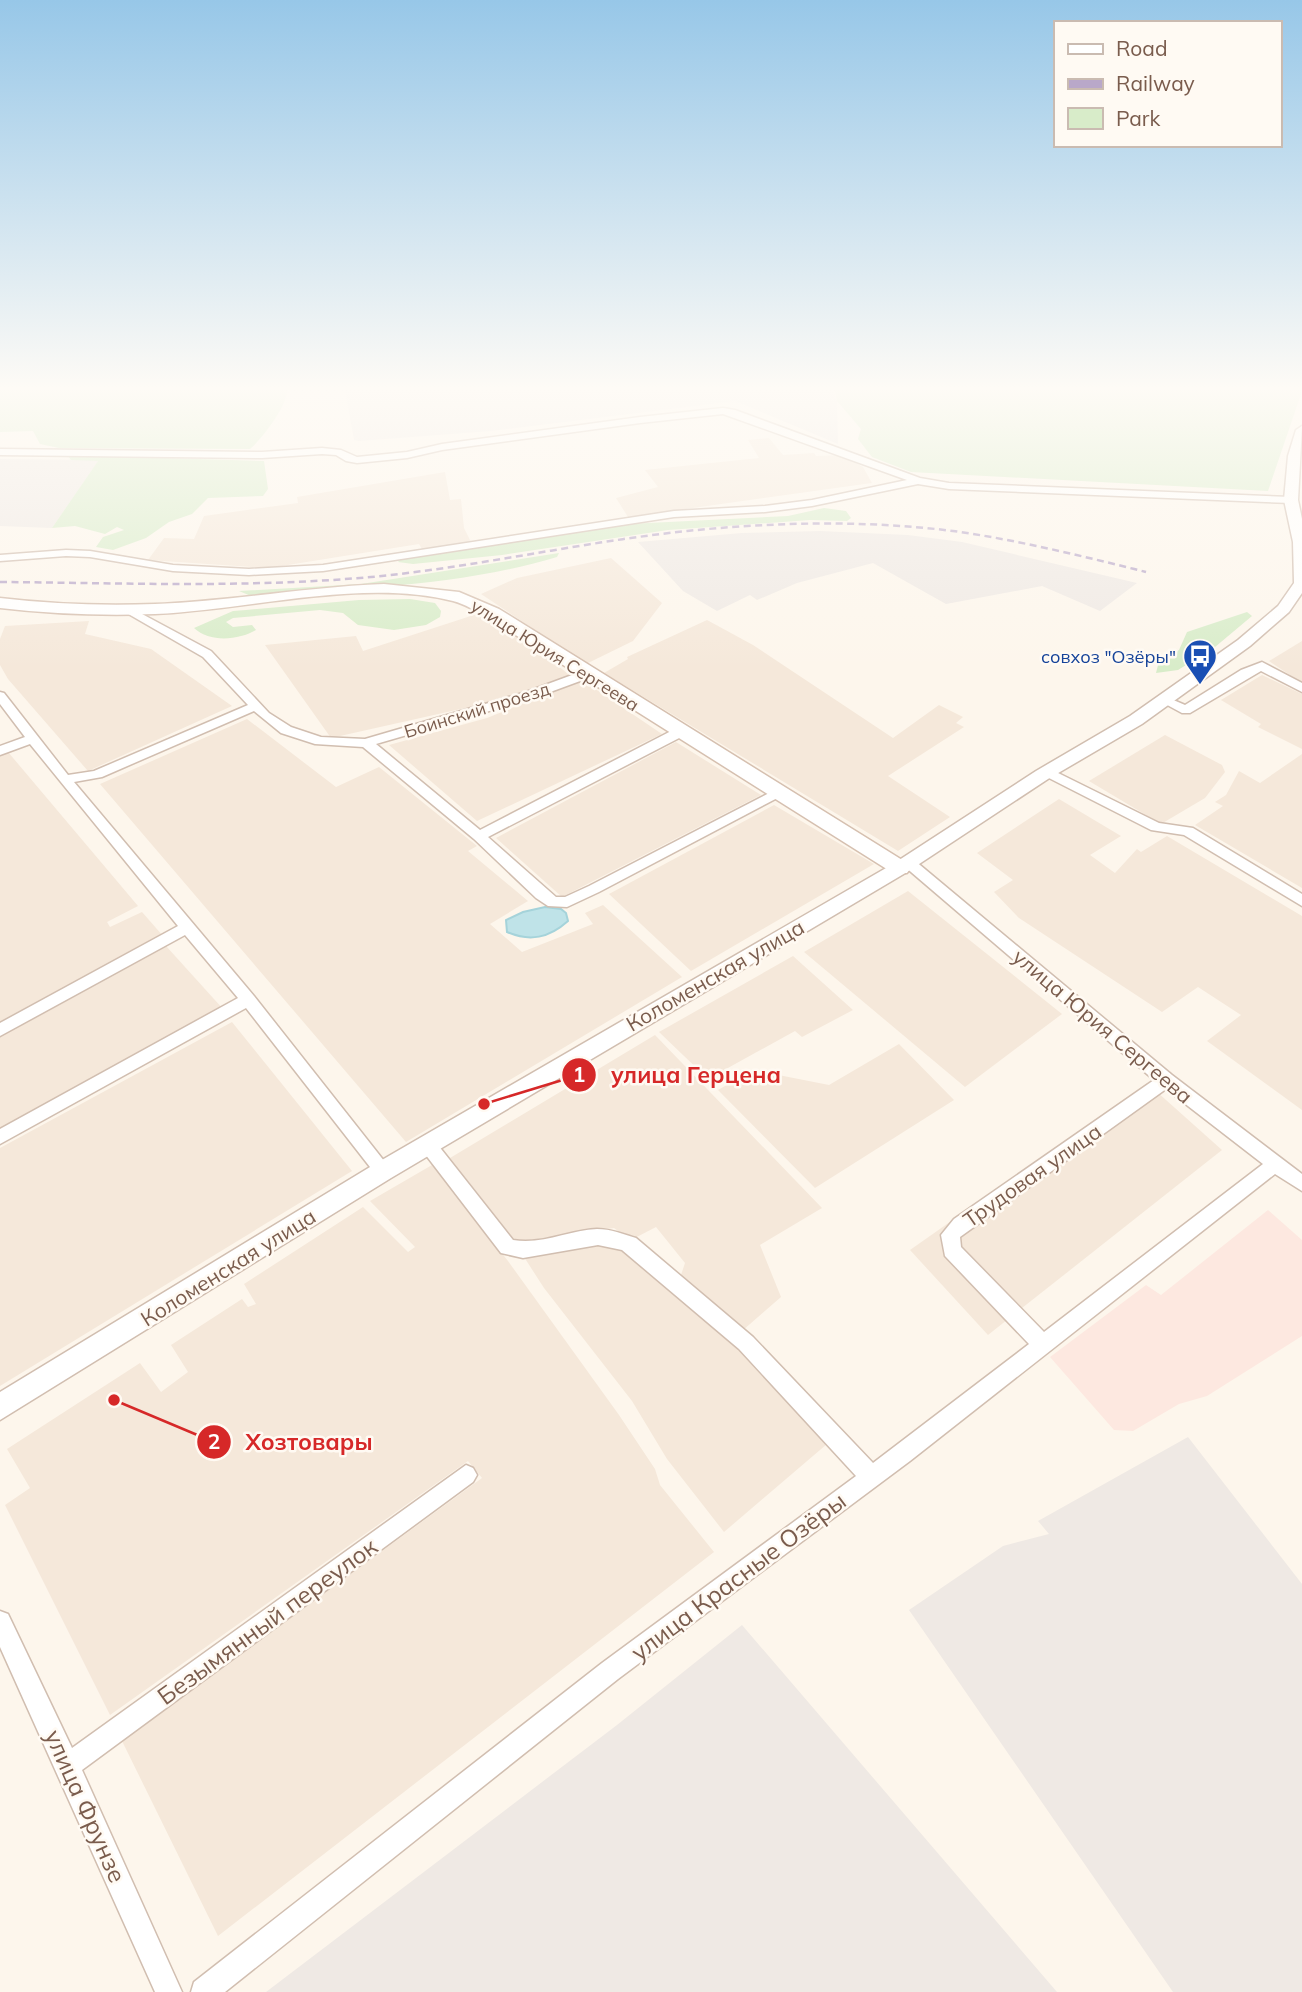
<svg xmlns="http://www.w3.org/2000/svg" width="1302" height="1992" font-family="Mulish,sans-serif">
	<rect width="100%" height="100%" fill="#fdf6ec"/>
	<g fill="#f5e8da">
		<polygon points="769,438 783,455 814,453 816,456 842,455 863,467 872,483 628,517 616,498 658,487 645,470 759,458 748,440"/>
		<polygon points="445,472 450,500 461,499 464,528 471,542 422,549 419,544 269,568 148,560 164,538 194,539 204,516 298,503 297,497"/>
		<polygon points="611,558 662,603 633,641 586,664 481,594 517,578"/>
		<polygon points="480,613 532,646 571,676 492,702 331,738 265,645 356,636 363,651"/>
		<polygon points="707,620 753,645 893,738 939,705 963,717 956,723 964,727 888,776 950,817 898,851 604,673 628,659 627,657"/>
		<polygon points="89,621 85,634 151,649 232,706 88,771 8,679 0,665 0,639 5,626"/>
		<polygon points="1302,641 1302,683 1269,661"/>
		<polygon points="1262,675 1302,694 1302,749 1258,727 1261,724 1221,700"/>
		<polygon points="582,680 662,734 477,821 389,745 487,718"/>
		<polygon points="247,719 336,787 379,767 477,846 468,851 528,901 490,924 522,952 593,924 585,913 603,905 682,977 406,1142 100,784"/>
		<polygon points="1165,735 1222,765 1225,772 1205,798 1161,824 1089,781"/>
		<polygon points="676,742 761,795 562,897 496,838"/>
		<polygon points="8,752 138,906 107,922 110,927 142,912 163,936 0,1024 0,755"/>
		<polygon points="1302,754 1302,888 1195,825 1223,806 1215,802 1226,795 1239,771 1260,783"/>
		<polygon points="1059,799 1121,836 1090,855 1115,873 1137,849 1141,852 1167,836 1302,916 1302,1110 1207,1041 1241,1015 1198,987 1162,1012 1019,918 994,892 1013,880 977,853"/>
		<polygon points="774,805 874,864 691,971 609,894"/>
		<polygon points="908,891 1062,1014 965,1087 804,952"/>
		<polygon points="166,946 223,1009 0,1129 0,1036"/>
		<polygon points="793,956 853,1010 802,1037 795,1031 708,1079 659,1032"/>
		<polygon points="232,1022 352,1171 0,1386 0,1148"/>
		<polygon points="655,1035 822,1208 760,1245 781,1297 742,1331 680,1278 685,1263 656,1227 631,1240 614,1228 516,1242 450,1158"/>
		<polygon points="899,1044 954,1100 815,1188 718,1090 753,1070 829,1085"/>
		<polygon points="1147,1083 1222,1150 988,1335 910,1250"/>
		<polygon points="432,1165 508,1261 619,1415 655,1469 660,1485 714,1552 218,1936 122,1741 482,1478 468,1461 110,1715 5,1505 30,1488 7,1449 140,1363 161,1392 188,1372 171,1345 242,1299 248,1307 256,1304 244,1284 363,1207 408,1252 415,1247 370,1201"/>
		<polygon points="597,1241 618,1246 719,1329 771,1377 827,1444 724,1532 667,1459 632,1401 544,1288 524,1257"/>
	</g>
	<polygon fill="#fde8e0" points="1268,1210 1302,1240 1302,1336 1207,1396 1179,1404 1133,1431 1114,1430 1050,1357 1146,1285 1161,1295"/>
	<g fill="#efe9e4">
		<polygon points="345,390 832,390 837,401 838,444 735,401 491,431 359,441 354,440"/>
		<polygon points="0,459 99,460 52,528 0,526"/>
		<polygon points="820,531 908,535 962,542 1137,583 1100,611 1042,586 946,604 873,563 797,583 757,600 750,595 717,611 683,591 638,542 742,533"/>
		<polygon points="1188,1437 1302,1584 1302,1992 1173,1992 909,1610 1003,1546 1049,1534 1038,1521"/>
		<polygon points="742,1625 1057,1992 266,1992 617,1725"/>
	</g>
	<g fill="#d8ecc9">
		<path d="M 0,390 L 287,390 C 288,405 262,439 250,449 L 59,448 L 40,444 L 33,431 L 0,432 Z"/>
		<polygon points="835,390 1302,390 1302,391 1268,491 911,472 872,457 858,439 861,429 837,401"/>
		<polygon points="67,455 264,461 268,489 263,496 208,498 192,514 169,522 146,538 113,550 96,547 103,537 124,530 117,527 105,534 75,526 52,528 98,461 71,460"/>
		<polygon points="824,508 846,511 851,518 847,521 810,520 668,530 502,555 413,564 398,562 402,558 628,524 788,516"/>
		<path d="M 559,553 L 557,557 C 458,587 352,588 251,596 L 239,591 L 361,584 Z"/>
		<path d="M 410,599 L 435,603 L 441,611 L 440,617 L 426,625 L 394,630 L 358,625 L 343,613 L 320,610 L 233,618 L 226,622 L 233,627 L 252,625 L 256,630 C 239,640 210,643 194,628 L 233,611 L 246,610 L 359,600 Z"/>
		<polygon points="1247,612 1252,616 1215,647 1178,670 1156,673 1158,665 1179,650 1187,632"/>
	</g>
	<path fill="#bfe3e8" stroke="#a5d3da" stroke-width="2" d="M 545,907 L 561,909 L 566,913 L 568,921 C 549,938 530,942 507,932 L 506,920 L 523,912 Z"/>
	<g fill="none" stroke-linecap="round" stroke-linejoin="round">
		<g stroke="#d1beb0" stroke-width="3">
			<g id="minor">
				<polygon points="723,408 735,410 920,478 949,483 1291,497 1296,500 1291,503 949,489 918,484 812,506 765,512 674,517 323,571 249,575 173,571 90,557 66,556 0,561 0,555 66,550 90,551 173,565 249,569 323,565 674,511 765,506 812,500 907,480 723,414 640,423 442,450 407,458 357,463 346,461 336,455 322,454 262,458 0,455 0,449 262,452 322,448 341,450 357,457 407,452 442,444 640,417"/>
				<polygon points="129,607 211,651 269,713 291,727 321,737 365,739 526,692 583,671 591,671 591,677 534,698 376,744 480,830 675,729 685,729 685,735 488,837 556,897 565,897 589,886 773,791 778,790 785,794 599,892 567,907 548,906 536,898 474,839 363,747 315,744 281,733 254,711 102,777 74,782 254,996 392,1171 389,1176 383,1178 377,1176 246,1008 0,1144 0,1129 238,998 185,935 0,1036 0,1023 178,926 30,744 0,755 0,746 25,737 0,704 0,692 4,693 68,775 94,771 248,705 203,657 125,612 123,610"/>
				<polygon points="1262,662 1302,683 1302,692 1261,671 1190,713 1182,713 1158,700 1164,696 1185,705 1241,670"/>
				<polygon points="1048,768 1159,823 1193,828 1302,894 1302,906 1184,835 1151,830 1043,775 1043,769"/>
				<path d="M 909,858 L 914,860 L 1172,1075 L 1302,1174 L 1302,1191 L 1275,1174 L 910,1461 L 618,1679 L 225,1992 L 191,1992 L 194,1982 L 602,1663 L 856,1476 L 739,1349 L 622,1250 L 598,1245 L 523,1258 L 501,1253 L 422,1150 L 419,1145 L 422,1140 L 428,1138 L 434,1140 L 513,1240 C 543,1245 569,1230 597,1229 C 611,1229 623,1234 636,1238 L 753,1337 L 873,1463 L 1029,1344 L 945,1256 L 941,1235 L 954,1219 L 1154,1080 L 904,866 L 902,863 ZM 1166,1089 L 1263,1164 L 1044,1332 L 961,1247 L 960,1237 Z"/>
				<polygon points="466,1465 473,1468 477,1475 473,1482 82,1770 182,1992 155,1992 0,1647 0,1611 8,1614 72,1748"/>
			</g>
		</g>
		<g stroke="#d1beb0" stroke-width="3">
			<polygon id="tertiary" points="1302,426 1298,500 1302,519 1302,593 1289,612 1250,646 1142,724 1048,779 907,872 391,1178 0,1420 0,1392 375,1164 893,864 1036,771 1130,716 1238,640 1278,606 1294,583 1293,542 1284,500 1288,456 1296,430"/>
		</g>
		<g stroke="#d6c0b0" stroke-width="3">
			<path id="secondary" d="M 384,584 L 459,592 L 499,609 L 907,863 L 910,868 L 907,873 L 893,873 L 487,617 C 476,611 465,604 453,601 C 363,578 248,610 155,614 C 104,616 51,614 0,608 L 0,598 C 51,604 104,606 155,604 C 231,601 307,587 384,584 Z"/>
		</g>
		<use href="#minor" fill="#fff" fill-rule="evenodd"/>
		<use href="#tertiary" fill="#fff" fill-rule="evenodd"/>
		<use href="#secondary" fill="#fff" fill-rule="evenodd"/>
		<path stroke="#b9a8c9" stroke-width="2.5" stroke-dasharray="7 4.5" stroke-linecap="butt" d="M 0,582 C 124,583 248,588 371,577 C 477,567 581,542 687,531 C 775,522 865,520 953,531 C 1018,540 1082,556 1146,572"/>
	</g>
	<linearGradient id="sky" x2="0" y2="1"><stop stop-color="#97c7e8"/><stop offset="0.58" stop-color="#fefbf6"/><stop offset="1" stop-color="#fefbf6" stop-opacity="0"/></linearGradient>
	<rect width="1302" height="669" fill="url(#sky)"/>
	<defs>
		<g id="bus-pin" transform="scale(1.75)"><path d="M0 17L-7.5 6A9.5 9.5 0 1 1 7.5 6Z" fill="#1a4fb4" stroke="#fffaf3"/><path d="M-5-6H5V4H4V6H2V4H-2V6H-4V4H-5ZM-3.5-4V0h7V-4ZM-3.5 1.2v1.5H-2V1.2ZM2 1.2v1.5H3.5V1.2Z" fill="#fff"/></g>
	</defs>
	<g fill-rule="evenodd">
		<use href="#bus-pin" x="1200" y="656"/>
	</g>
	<g text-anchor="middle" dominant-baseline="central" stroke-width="5" stroke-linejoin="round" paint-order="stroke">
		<g font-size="18" fill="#7a5c4d" stroke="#fffaf3">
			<text transform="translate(555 655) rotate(32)">улица Юрия Сергеева</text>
			<text transform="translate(477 710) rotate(-17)">Боинский проезд</text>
		</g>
		<g font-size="18" fill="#164399" stroke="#fffaf3" text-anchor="end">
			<text x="1176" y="656">совхоз "Озёры"</text>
		</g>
		<g font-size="21" fill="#7a5c4d" stroke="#fffaf3">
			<text transform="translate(715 975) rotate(-30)">Коломенская улица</text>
			<text transform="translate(1103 1026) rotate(40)">улица Юрия Сергеева</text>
			<text transform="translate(1032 1175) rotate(-35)">Трудовая улица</text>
			<text transform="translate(228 1267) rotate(-32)">Коломенская улица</text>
		</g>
		<g font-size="24" fill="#7a5c4d" stroke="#fffaf3">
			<text transform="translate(738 1576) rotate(-37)">улица Красные Озёры</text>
			<text transform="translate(267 1621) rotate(-36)">Безымянный переулок</text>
			<text transform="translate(86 1806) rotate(66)">улица Фрунзе</text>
		</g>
	</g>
	<path fill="none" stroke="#d62828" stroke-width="2.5" d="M484 1104L579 1075M114 1400L214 1442"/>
	<g fill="#d62828" stroke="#fffaf3" stroke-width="2.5">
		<circle cx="484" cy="1104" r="7"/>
		<circle cx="114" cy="1400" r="7"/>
		<circle cx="579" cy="1075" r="18"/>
		<circle cx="214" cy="1442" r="18"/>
	</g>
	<g font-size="21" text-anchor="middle" font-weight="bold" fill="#fff">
		<text x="579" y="1082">1</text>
		<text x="214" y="1449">2</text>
	</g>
	<g font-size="23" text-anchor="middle" font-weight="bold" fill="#d62828" stroke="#fffaf3" stroke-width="5" stroke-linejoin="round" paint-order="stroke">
		<text x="696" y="1083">улица Герцена</text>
		<text x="309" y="1450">Хозтовары</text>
	</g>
	<rect x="1054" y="21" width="228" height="126" fill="#fffaf3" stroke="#cabbb1" stroke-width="2"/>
	<rect x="1068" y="44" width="35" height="10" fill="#ffffff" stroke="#cabbb1" stroke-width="2"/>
	<text x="1116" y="56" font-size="21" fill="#7a5c4d">Road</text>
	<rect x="1068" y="79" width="35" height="10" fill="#b9a8c9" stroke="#cabbb1" stroke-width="2"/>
	<text x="1116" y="91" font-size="21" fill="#7a5c4d">Railway</text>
	<rect x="1068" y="108" width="35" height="21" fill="#d8ecc9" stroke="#cabbb1" stroke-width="2"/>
	<text x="1116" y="126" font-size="21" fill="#7a5c4d">Park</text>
</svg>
